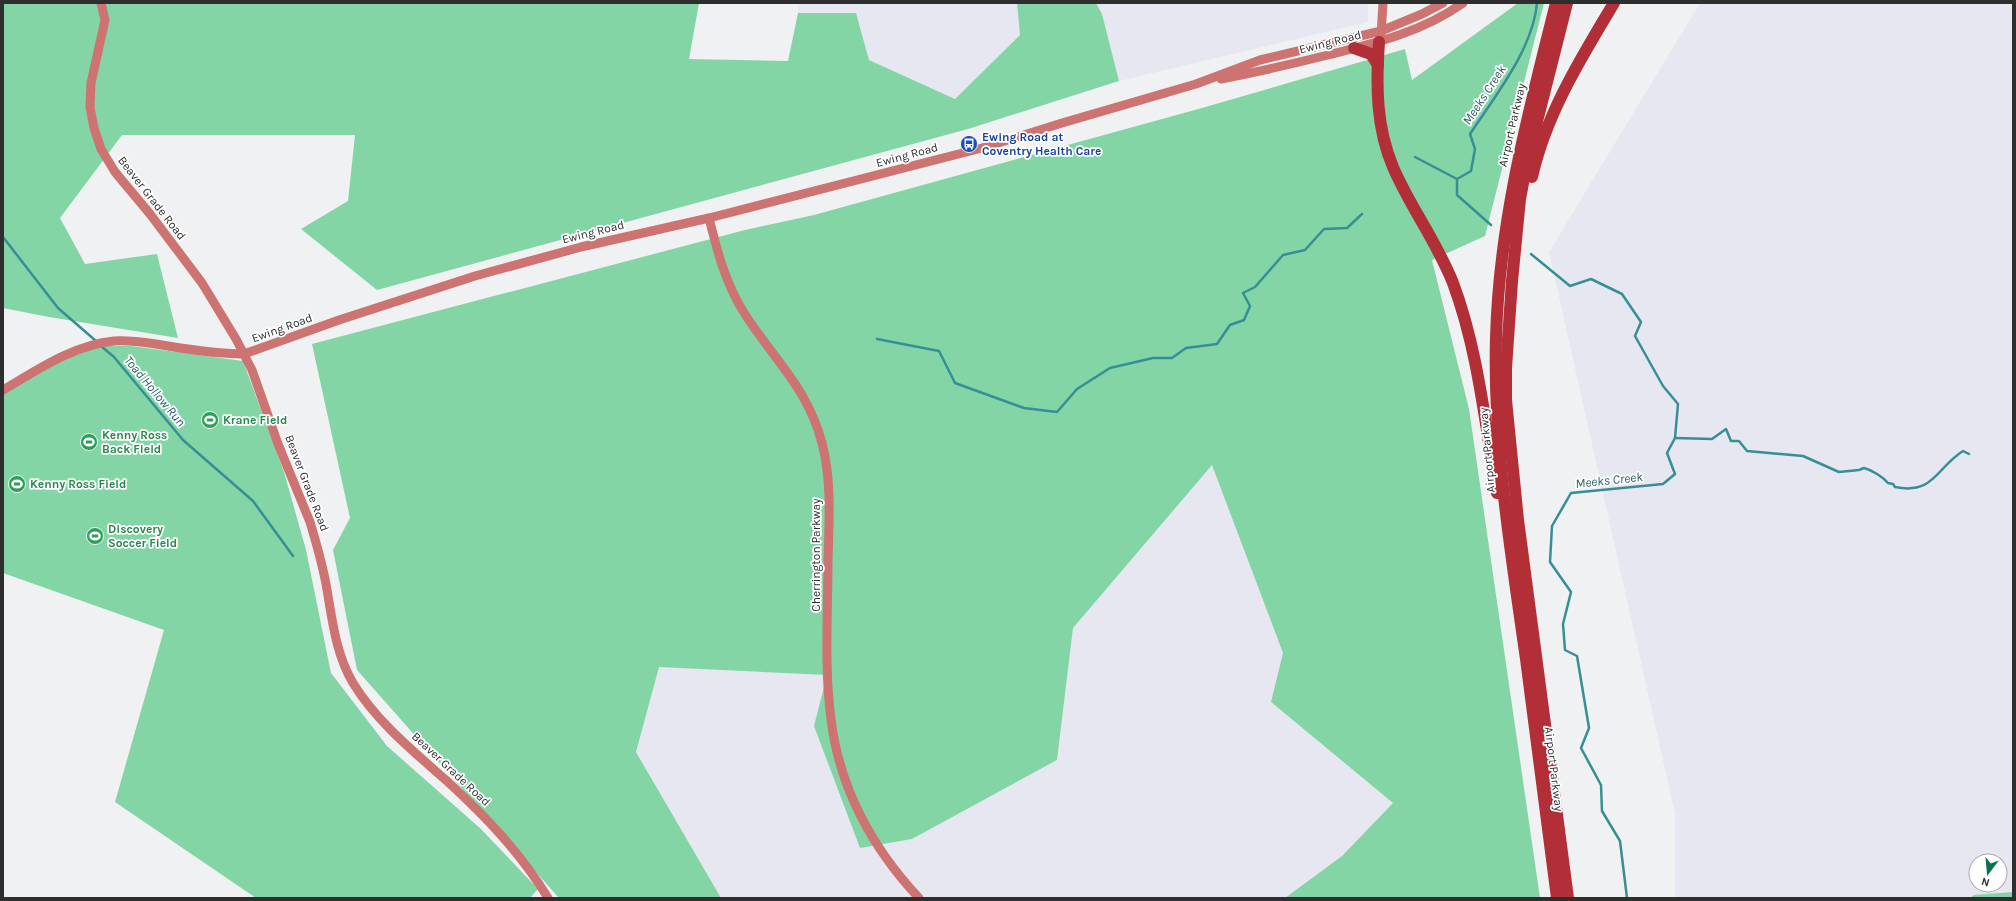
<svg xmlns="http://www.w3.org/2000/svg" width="2016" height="901" font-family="Karla,sans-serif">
	<rect width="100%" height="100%" fill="#f0f1f2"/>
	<g fill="#e6e7f0" fill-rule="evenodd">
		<polygon points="799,3 1017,3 1020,35 955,99 869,60 856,13 798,13"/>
		<polygon points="1096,3 1368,3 1368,22 1119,81 1102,14"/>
		<path d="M 1700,3 L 2013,3 L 2013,898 L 1675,898 L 1675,814 L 1549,252 ZM 1976,861 L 2000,861 L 2000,885 L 1976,885 Z"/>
		<polygon points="1212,464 1283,653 1271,702 1393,803 1342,856 1285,898 721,898 636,751 659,666 828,675 860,847 912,839 1057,760 1073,628"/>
	</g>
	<g fill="#83d5a6">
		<polygon points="3,3 699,3 689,59 788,61 798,13 856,13 869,60 955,99 1020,35 1017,3 1096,3 1102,14 1119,81 968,129 377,290 301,229 348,201 355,135 122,135 60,218 85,264 157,254 178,338 49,317 3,308"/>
		<polygon points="1518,3 1544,3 1485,236 1432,260 1469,409 1540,898 1285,898 1342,856 1393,803 1271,702 1283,653 1212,465 1073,628 1057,760 912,839 860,848 814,726 827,675 659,667 636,752 721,898 559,898 357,670 333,550 350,518 312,344 745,230 814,215 1202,108 1405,49 1412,80"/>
		<polygon points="99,346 132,346 243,361 284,472 306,550 331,673 387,746 481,829 538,889 530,898 256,898 115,802 164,630 3,573 3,390 59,357"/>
		<polygon points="2013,892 2013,898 1970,898 1974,895"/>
	</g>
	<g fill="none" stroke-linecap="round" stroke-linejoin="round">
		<g stroke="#378f96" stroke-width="2.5">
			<polyline points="1415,157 1457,179"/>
			<path d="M 1491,225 L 1457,195 L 1457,179 L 1471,171 L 1475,149 L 1470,134 C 1495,96 1533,49 1537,3"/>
			<polyline points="3,237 58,308 96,341"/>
			<polyline points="1531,254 1570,286 1591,279 1622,294 1641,322 1635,336 1663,386 1678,404 1675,438 1667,453 1675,474 1663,484 1571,493 1552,526 1550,562 1571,592 1563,624 1565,650 1577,656 1589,728 1581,748 1601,785 1602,811 1620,841 1627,898"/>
			<polyline points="877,339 939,351 955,383 1024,408 1057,412 1077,389 1110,368 1153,358 1172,358 1186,348 1217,344 1230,325 1244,320 1250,306 1243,293 1255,287 1283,255 1305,250 1324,229 1347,228 1362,214"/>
			<polyline points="101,346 114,357 183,440 253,501 293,556"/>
			<path d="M 1675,438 L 1712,439 L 1726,429 L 1731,441 L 1739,441 L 1747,451 L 1803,456 L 1839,472 L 1859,470 L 1864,468 C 1872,470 1883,477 1888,483 L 1893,484 L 1895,487 C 1934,495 1936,468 1963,451 L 1969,454"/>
		</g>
		<g stroke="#cd7371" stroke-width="9">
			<path d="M 101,3 L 105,20 L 91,83 L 90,107 L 94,128 L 101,149 L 115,172 L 150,214 L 202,283 L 236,339 L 252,370 L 278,444 L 310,522 C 316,542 322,563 326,584 C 332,617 335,653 353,683 C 376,721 414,752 447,781 C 486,817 520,852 548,898"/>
			<polyline points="1381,35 1383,3"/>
			<path d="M 1221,79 C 1257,72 1292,64 1328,55 C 1376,43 1422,32 1463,3"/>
			<path d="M 709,218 C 717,250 725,282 743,311 C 772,358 807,386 822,443 C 832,481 829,521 828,560 C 828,613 824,667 831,719 C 839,787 872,848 919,898"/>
			<path d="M 3,390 C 37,370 73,345 114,341 C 128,340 142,342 156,344 C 185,349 215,354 244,354 L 339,320 L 475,276 L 581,247 L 709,218 L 982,148 L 1062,123 L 1196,84 L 1260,60 L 1381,31 L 1422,14 L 1443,3"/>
		</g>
		<g stroke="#b32f38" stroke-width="12">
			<path d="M 1556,3 C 1528,114 1499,222 1496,338 C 1493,445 1511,553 1526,659 C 1537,739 1546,818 1557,898"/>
			<polyline points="1567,3 1528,157 1520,199 1512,281 1506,368 1506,400 1518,520 1568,898"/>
			<path d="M 1379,42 C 1376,85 1376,127 1393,167 C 1410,207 1437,242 1453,283 C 1478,350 1485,423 1497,493"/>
			<polyline points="1354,48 1371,54 1378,65"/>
			<path d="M 1532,177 C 1546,114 1581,58 1614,3"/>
		</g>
	</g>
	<defs>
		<g id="bus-disc" transform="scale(0.9)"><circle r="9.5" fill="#1a4fb4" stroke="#fefeff"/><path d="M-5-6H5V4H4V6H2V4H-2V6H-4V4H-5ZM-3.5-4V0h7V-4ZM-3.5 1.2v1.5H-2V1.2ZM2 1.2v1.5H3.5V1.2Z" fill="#fff"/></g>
		<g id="stadium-disc" transform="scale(0.9)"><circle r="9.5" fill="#2e9e5b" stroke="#fefeff"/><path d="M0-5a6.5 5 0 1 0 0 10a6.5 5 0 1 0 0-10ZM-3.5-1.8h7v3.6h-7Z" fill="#fff"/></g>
	</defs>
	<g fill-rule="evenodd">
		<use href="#bus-disc" x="969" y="144"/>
		<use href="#stadium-disc" x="210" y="420"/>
		<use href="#stadium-disc" x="89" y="442"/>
		<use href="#stadium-disc" x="17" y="484"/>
		<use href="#stadium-disc" x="95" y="536"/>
	</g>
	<g text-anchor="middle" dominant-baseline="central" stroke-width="3.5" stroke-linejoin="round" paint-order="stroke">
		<g font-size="12" fill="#2e2e2f" stroke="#fefeff">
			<text transform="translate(1330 42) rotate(-14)">Ewing Road</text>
			<text transform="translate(1512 125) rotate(-77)">Airport Parkway</text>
			<text transform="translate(907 155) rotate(-15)">Ewing Road</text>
			<text transform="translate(152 198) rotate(52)">Beaver Grade Road</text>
			<text transform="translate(593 232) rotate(-14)">Ewing Road</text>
			<text transform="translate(282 328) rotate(-20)">Ewing Road</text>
			<text transform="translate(1487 450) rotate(-95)">Airport Parkway</text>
			<text transform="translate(307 483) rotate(69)">Beaver Grade Road</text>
			<text transform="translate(816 555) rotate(-90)">Cherrington Parkway</text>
			<text transform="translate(451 769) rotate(43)">Beaver Grade Road</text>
			<text transform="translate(1554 769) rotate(83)">Airport Parkway</text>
		</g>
		<g font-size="12" font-weight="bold" fill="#164399" stroke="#fefeff" text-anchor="start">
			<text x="982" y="137">Ewing Road at<tspan x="982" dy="14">Coventry Health Care</tspan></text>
		</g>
		<g font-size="12" font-weight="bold" fill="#27864d" stroke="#fefeff" text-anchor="start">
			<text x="223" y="420">Krane Field</text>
			<text x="102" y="435">Kenny Ross<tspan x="102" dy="14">Back Field</tspan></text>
			<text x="30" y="484">Kenny Ross Field</text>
			<text x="108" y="529">Discovery<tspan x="108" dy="14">Soccer Field</tspan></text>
		</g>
		<g font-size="13" font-style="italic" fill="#2c5f63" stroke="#fefeff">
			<text transform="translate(1484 95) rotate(-57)">Meeks Creek</text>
			<text transform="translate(155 391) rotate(50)">Toad Hollow Run</text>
			<text transform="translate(1609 480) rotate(-6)">Meeks Creek</text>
		</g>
	</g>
	<rect width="2016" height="901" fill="none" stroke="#2e2e2f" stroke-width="8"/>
	<g transform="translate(1988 873) rotate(196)"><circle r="19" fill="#fefeff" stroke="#ababac"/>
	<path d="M0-3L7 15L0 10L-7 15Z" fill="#07734b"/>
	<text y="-6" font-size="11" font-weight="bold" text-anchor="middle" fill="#2e2e2f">N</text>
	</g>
</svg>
